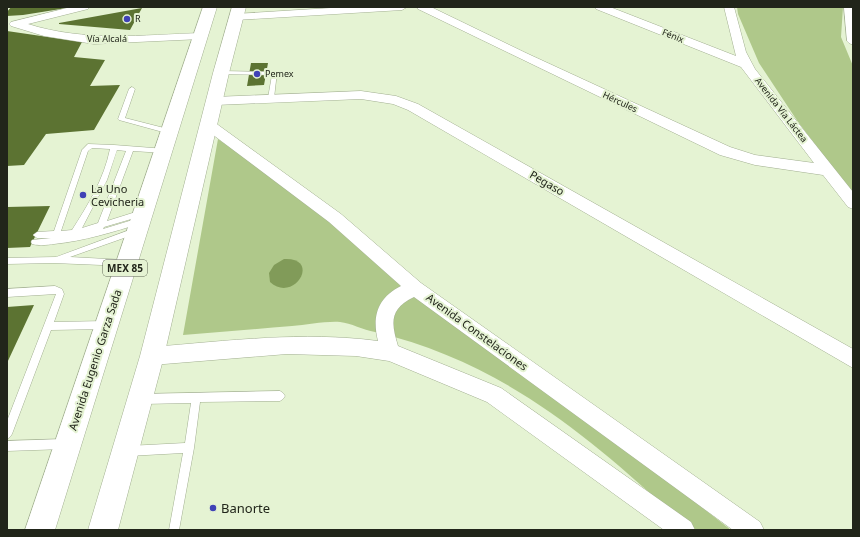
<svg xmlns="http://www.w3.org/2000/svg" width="860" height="537" font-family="'Noto Sans',sans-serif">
<rect width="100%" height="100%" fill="#e5f3d3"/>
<!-- green -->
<path fill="#afc88a" d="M737,7h106l-2,30 12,29v128l-55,-72 -39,-59 -21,-49z
M218,139l113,79 400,312h-41c-94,-88 -186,-168 -315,-198 -12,-2 -24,-9 -35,-10 -14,-1 -34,3 -48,4 -36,3 -72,6 -109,9z"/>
<!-- water -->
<path fill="#819b59" d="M284,259c38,-2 10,45 -14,23l-1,-9 5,-8z"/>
<!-- building -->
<path fill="#5c7332" d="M11,7h56v1l-44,7 -16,1v-4z
M142,8l-12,22 -71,-6v-1z
M7,31l75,11 -8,15 31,3 -15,26 30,-1 -26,45 -48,4 -22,31 -17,1z
M251,63h17l-4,22 -17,1z
M50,206l-20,41 -23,1v-41z
M34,305l-27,58v-56z"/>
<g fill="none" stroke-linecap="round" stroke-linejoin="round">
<!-- service casing -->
<g stroke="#a2af91" stroke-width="1">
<path id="service" d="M221,71l56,1 -3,26 -3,2 -3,-2 4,-23 -53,-1 -1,-1z
M132,87l3,2 -10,29 47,12v4h-2l-51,-14 -1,-1 11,-30z
M88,144l26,1 52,4 1,2 -3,2 -31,-2 -26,70 35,-11 4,3 -1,2 -41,12 -1,2 36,-11 3,1 1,2 -1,2c-29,9 -58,18 -88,21 -7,1 -15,2 -22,0l-1,-2 1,-2 19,-2h-14l-4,-3 4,-3 17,-1 28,-81zM92,148l18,1c-6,30 -22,56 -38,81l-11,1 27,-80zM117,150l9,1 -28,72 -16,5 25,-48z
M135,228l3,1 1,2 -1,2 -68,24 56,3 3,1 1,2 -1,2 -3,1 -73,-3 -46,1v-6l49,-1z
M55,286l7,3 2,5 -10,28 52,-1 3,1 1,3 -1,3 -3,1 -55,1 -39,104 -2,3 -3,2v-18l49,-127 -49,3v-8z
M280,391l3,2 2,3 -2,3 -3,2 -80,1 -6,46 -15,82h-10l14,-77 -55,3 -4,-1 -1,-4 1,-4 4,-1 57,-3 6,-40 -49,1 -3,-2 -2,-3 2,-3 3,-2z
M64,439l4,1 1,4 -1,4 -4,1 -57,2v-10z"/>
</g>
<!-- minor casing -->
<g stroke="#a2af91" stroke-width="1">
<path id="minor" d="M71,7h18l-1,2 -60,15c56,18 115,11 173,9l4,1 2,2 -2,2 -4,1 -107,5 -50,-8 -33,-10 -2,-2 2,-2z
M347,7h60l-5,3 -166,10 -6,-3 6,-3z
M417,7h14l95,46 204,94 25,8 59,8 -73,-96 -145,-58 -1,-2h15l126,49 -12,-49h10l12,45 9,17 98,123v17l-5,-2 -25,-32 -68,-10 -35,-10 -302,-146z
M844,7h9v38l-4,-2 -2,-2z
M361,91l35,5 22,8 435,245v19l-445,-258 -15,-6 -32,-5 -146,6 -5,-1 -2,-3 2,-3 5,-1z
M209,120l5,2 127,92 80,69 339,239 4,8h-31l-319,-233c-25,12 -23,26 -16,49l103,42 190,134 4,8h-31l-177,-128 -98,-41 -33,-5 -69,-2 -135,11 -7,-3 -3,-6 3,-6 7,-3c75,-6 151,-16 226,-6 -6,-24 -1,-43 23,-55l-72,-64 -125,-94 -2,-3 2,-3z"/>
</g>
<!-- trunk casing -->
<g stroke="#a2af91" stroke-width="1">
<path id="trunk" d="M203,7h14l-162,523h-30z
M232,7h14l-17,66 -65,283 -46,174h-30l52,-174 73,-283z"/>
</g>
<!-- service -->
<use href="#service" fill="#fff" fill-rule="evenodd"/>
<!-- minor -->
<use href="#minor" fill="#fff" fill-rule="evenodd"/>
<!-- trunk -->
<use href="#trunk" fill="#fff" fill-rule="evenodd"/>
</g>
<!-- markers -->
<g fill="#4042b6" stroke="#e5f3d3" stroke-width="1.5">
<circle cx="127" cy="19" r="4"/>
<circle cx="257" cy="74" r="4"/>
<circle cx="83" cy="195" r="4"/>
<circle cx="213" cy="508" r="4"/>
</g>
<g text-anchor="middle" stroke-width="4" stroke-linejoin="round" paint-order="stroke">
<!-- far-poi labels -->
<g font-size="9" fill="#21251a" stroke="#e5f3d3" text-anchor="start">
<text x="135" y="22">R</text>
<text x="265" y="77">Pemex</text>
</g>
<!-- far-street labels -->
<g font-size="9" fill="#21251a" stroke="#e5f3d3">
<text transform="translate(673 36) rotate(22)" y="3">Fénix</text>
<text x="107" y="42">Vía Alcalá</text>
<text transform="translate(620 102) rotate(25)" y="3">Hércules</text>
<text transform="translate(781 110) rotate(52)" y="3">Avenida Vía Láctea</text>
</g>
<!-- shield labels -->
<rect fill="#e5f3d3" stroke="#5c6352" stroke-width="1" x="103" y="260" width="44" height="16" rx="3"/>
<g font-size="10" font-weight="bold" fill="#21251a">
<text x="125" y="272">MEX 85</text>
</g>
<!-- street labels -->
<g font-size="11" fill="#21251a" stroke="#e5f3d3">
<text transform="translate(547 183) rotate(30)" y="4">Pegaso</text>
<text transform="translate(477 332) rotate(36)" y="4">Avenida Constelaciones</text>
<text transform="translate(95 360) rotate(-72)" y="4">Avenida Eugenio Garza Sada</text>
</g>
<!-- poi labels -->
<g font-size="11" fill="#21251a" stroke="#e5f3d3" text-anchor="start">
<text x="91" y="193">La Uno<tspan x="91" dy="13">Cevicheria</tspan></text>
</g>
<!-- near-poi labels -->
<g font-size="13" fill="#21251a" stroke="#e5f3d3" text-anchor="start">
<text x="221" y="513">Banorte</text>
</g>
</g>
<!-- border -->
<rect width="860" height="537" fill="none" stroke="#21251a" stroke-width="16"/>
</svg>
